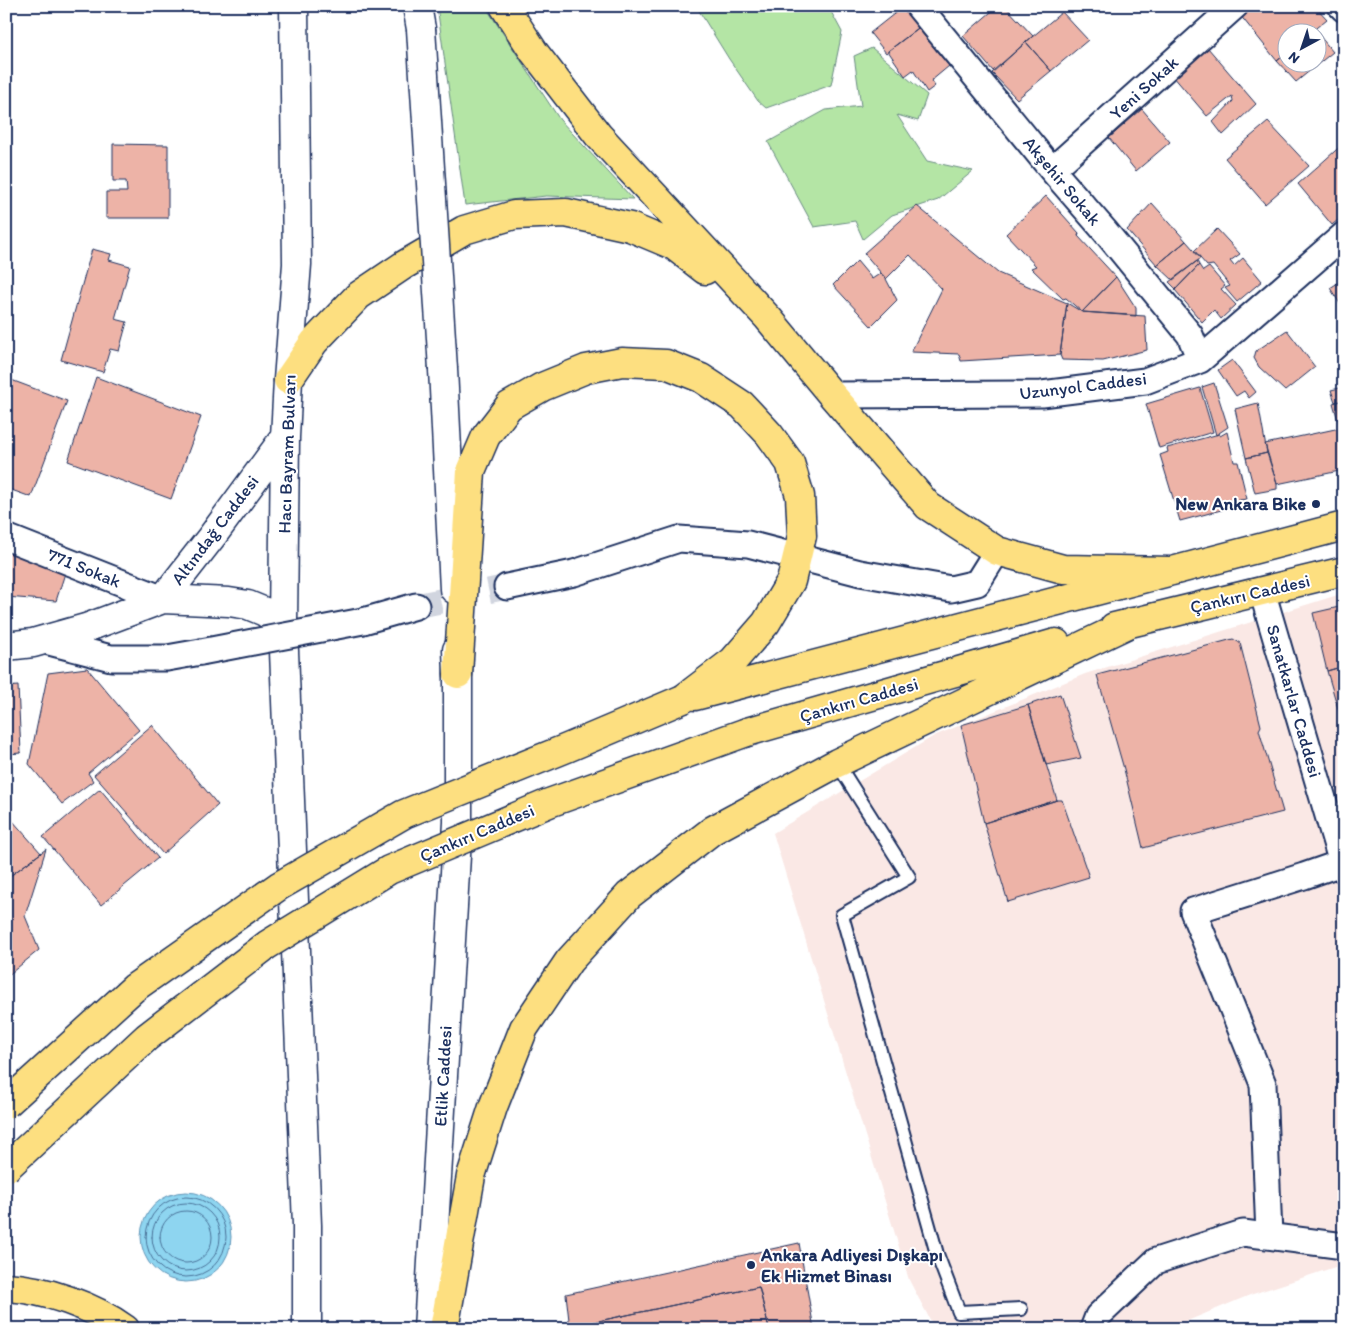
<svg xmlns="http://www.w3.org/2000/svg" width="1350" height="1335" font-family="Itim,sans-serif">
<rect width="100%" height="100%" fill="#fff"/>
<filter id="ink" filterUnits="userSpaceOnUse"><feTurbulence type="fractalNoise" baseFrequency=".02" numOctaves="2"/><feDisplacementMap in="SourceGraphic" scale="10" xChannelSelector="R" yChannelSelector="G"/><feConvolveMatrix kernelMatrix="1 2 1 2 8 2 1 2 1" color-interpolation-filters="sRGB"/></filter>
<g filter="url(#ink)">
<!-- built -->
<path fill="#fae8e5" d="M1344,593v671l-94,31 -82,34h-233l-26,-49 -136,-447 161,-97 151,-62z"/>
<!-- green -->
<path fill="#b4e5a5" stroke="#688a82" d="M437,6h48l75,114 73,79 -87,-3 -81,9z
M696,6h132l14,26 -11,53 -65,23 -8,-7 -29,-42z
M872,48l55,47 -9,26 -21,-6 30,46 46,10 -35,29 -46,15 -29,24 -8,-18 -41,6 -46,-85 58,-32 35,-4 -7,-50z"/>
<!-- water -->
<path fill="#8ed5f0" stroke="#6093b6" d="M141 1237a45 45 0 1 1 90 0a45 45 0 1 1-90 0Z"/>
<g fill="none" stroke-linecap="round" stroke-linejoin="round">
<!-- shore -->
<path stroke="#497198" stroke-width="1" d="M146 1237a40 40 0 1 1 80 0a40 40 0 1 1-80 0Z
M152 1237a34 34 0 1 1 68 0a34 34 0 1 1-68 0Z
M160 1237a26 26 0 1 1 52 0a26 26 0 1 1-52 0Z"/>
</g>
<!-- building -->
<path fill="#edb3a7" stroke="#1b2f5e" d="M904,6l17,20 -35,27 -16,-20z
M998,6h7l28,30 -40,35 -30,-35z
M1250,6h65l12,13 -16,13h-23v20l-11,9 -37,-46z
M1062,12l26,28 -37,31 -25,-29z
M918,28l31,38 -18,15 4,5 -8,6 -14,-22 -8,6 -17,-25z
M1318,34l15,18 -37,30 -19,-21 11,-9v10h30z
M1026,42l25,29 -34,28 -25,-26z
M1208,48l48,56 -33,31 -10,-13 20,-21 -1,-5 -25,20 -34,-40z
M1142,109l28,33 -34,29 -27,-33z
M1268,122l41,44 -44,38 -40,-46z
M1344,143v72l-12,10 -34,-41z
M113,144l55,1v73h-62v-26h21l-1,-11h-13z
M1046,196l33,37 -1,3 38,41 -34,35 -16,-14 -3,1 -32,-31 5,-2 -30,-32z
M1152,203l34,38 -29,24 -30,-35z
M917,206l81,67 69,30 -7,52 -99,6 -2,-7 -48,-2 31,-63 -32,-34 -24,24 -22,-26z
M1217,229l23,25 -10,7 4,5 9,-8 19,23 -25,21 -12,-14 5,-2 -17,-21 -6,1 -13,-15z
M1186,241l15,17 -28,22 -16,-15z
M92,249l19,5 -2,6 21,6 -15,53 12,3 -8,29 -9,-2 -7,23 -42,-12z
M857,261l15,18 9,-6 5,6 11,21 -26,26 -38,-41z
M1197,261l2,4 -23,24 -7,-7z
M1199,265l4,6 6,-4 16,19 -4,3 15,16 -15,14 -7,-9 -12,12 -27,-32z
M1116,277l20,31v8l-54,-4z
M1344,279v31l-14,-22z
M1067,303l15,9 63,4 2,34 -44,11 -41,-1 -2,-5z
M1287,330l28,37 -30,24 -26,-24 -5,-9 2,-7z
M1232,360l24,32 -7,6 -5,-7 -8,5 -18,-26z
M96,377l105,40 -30,82 -103,-38z
M6,378l61,23 -36,96 -25,-9z
M1214,383l14,44 -12,8 -14,-48z
M1344,387v13l-9,2 -4,-12z
M1200,388l13,44 -54,16 -13,-44z
M1344,400v41l-11,-38z
M1258,403l9,50 -21,5 -11,-49z
M1340,428l4,13v29l-67,14 -12,-40z
M1227,432l7,30h4l9,37 -8,1 1,5 -60,16 -20,-66 8,-3 -1,-4 52,-14 1,2z
M1267,453l10,31v5l-22,4 -9,-35z
M6,542l62,22 -12,37 -50,-4z
M1339,607l5,16v43l-17,5 -14,-58z
M1233,639l7,4 21,83 -2,4 24,82 -140,36 -19,-79 -27,-94z
M1344,666v63l-17,-58z
M87,668l52,62 -51,43 5,8 -31,23 -33,-40 19,-91z
M18,686l3,67 -14,1 3,45h-4v-112z
M1060,694l21,64 -35,7 -18,-60z
M1028,705l29,95 -73,23 -23,-98z
M152,725l66,80 -55,49 -69,-79z
M100,789l58,69 -57,47 -58,-68z
M1057,800h5l27,77 -81,25 -24,-79z
M12,820l29,33 -35,26v-54z
M46,849l-21,67 14,34 -33,27v-98z
M799,1243l15,86h-45l-10,-42 -165,35 1,7h-25l-4,-35z
M759,1287l10,42h-174l-1,-7z"/>
<g fill="none" stroke-linecap="round" stroke-linejoin="round">
<!-- street-tunnel -->
<path stroke="#d1d5df" stroke-width="25" stroke-dasharray="25 12" stroke-linecap="butt" d="M416,606l91,-19"/>
<!-- lane casing -->
<g stroke="#1b2f5e" stroke-width="16">
<path id="lane" d="M837,763l72,114 -67,38 95,339 22,58 62,-3"/>
</g>
<!-- street casing -->
<g stroke="#1b2f5e" stroke-width="29">
<path id="street" d="M918,6l134,164 53,61 85,104 10,25
M1341,6l3,3
M1052,170l183,-164
M832,395l210,-1 103,-13 55,-21 144,-125
M6,537l157,62
M507,587l67,-14 105,-34 69,5 112,29 91,16 26,-6 20,-32
M1262,591l82,279
M363,621l53,-15
M41,640l70,18h56l34,-6
M1269,1236l-6,-152 -70,-173 111,-35 40,-14
M1093,1329l5,-13 58,-55 87,-28 101,13"/>
</g>
<!-- secondary casing -->
<g stroke="#1b2f5e" stroke-width="31">
<path id="secondary" d="M294,6l3,258 -9,116 -3,57 -2,189 24,599v104
M417,6l4,23
M443,369l11,220
M163,599l50,-64 72,-98
M6,646l27,-3 53,-15 77,-29 66,3 19,3 17,7 18,14
M428,1329l30,-507v-148l-1,-24"/>
</g>
<!-- primary casing -->
<g stroke="#1b2f5e" stroke-width="31">
<path id="primary" d="M504,6l30,46 64,83 170,183 64,77 96,111 69,45 66,18 109,2
M288,380l26,-38 44,-46 46,-31 60,-35 50,-15 52,-2 64,14 43,18 32,25
M1114,627l230,-56
M458,674l13,-203 15,-35 23,-30 33,-19 44,-18 36,-7 44,2 35,14 41,27 27,29 21,29 10,33 2,40 -11,45 -25,42 -33,38 -50,38
M695,696l649,-170
M747,732l309,-89
M6,1287c39,2 87,19 119,42
M444,1329l27,-153 22,-69 31,-79 45,-67 60,-66 84,-65 124,-67 295,-141"/>
</g>
<!-- lane -->
<use href="#lane" stroke="#fff" stroke-width="12"/>
<!-- street -->
<use href="#street" stroke="#fff" stroke-width="25"/>
<!-- secondary -->
<use href="#secondary" stroke="#fff" stroke-width="28"/>
<!-- primary -->
<use href="#primary" stroke="#fddf80" stroke-width="28"/>
<!-- street-bridge casing -->
<g stroke="#1b2f5e" stroke-width="29" stroke-linecap="butt">
<path id="street-bridge" d="M201,652l162,-31"/>
</g>
<!-- secondary-bridge casing -->
<g stroke="#1b2f5e" stroke-width="31" stroke-linecap="butt">
<path id="secondary-bridge" d="M421,29l22,340"/>
</g>
<!-- primary-bridge casing -->
<g stroke="#1b2f5e" stroke-width="31" stroke-linecap="butt">
<path id="primary-bridge" d="M6,1104l128,-116 145,-102 125,-72 163,-66 116,-49
M6,1168l141,-131 120,-92 122,-75 160,-67 198,-71"/>
</g>
<!-- street-bridge -->
<use href="#street-bridge" stroke="#fff" stroke-width="25"/>
<!-- secondary-bridge -->
<use href="#secondary-bridge" stroke="#fff" stroke-width="28"/>
<!-- primary-bridge -->
<use href="#primary-bridge" stroke="#fddf80" stroke-width="28"/>
</g>
</g>
<!-- markers -->
<g fill="#1b2f5e" stroke="#fff" stroke-width="2">
<circle cx="1316" cy="504" r="5"/>
<circle cx="751" cy="1265" r="5"/>
</g>
<g text-anchor="middle" stroke-width="4" stroke-linejoin="round" paint-order="stroke">
<!-- street labels -->
<g font-size="18" fill="#1b2f5e" stroke="#fff">
<text transform="translate(1144 88) rotate(-42)" y="6">Yeni Sokak</text>
<text transform="translate(1062 181) rotate(50)" y="6">Akşehir Sokak</text>
<text transform="translate(1083 386) rotate(-7)" y="6">Uzunyol Caddesi</text>
<text transform="translate(287 454) rotate(-88)" y="6">Hacı Bayram Bulvarı</text>
<text transform="translate(215 530) rotate(-53)" y="6">Altındağ Caddesi</text>
<text transform="translate(84 568) rotate(22)" y="6">771 Sokak</text>
<text transform="translate(1250 594) rotate(-13)" y="6">Çankırı Caddesi</text>
<text transform="translate(859 700) rotate(-16)" y="6">Çankırı Caddesi</text>
<text transform="translate(1294 701) rotate(74)" y="6">Sanatkarlar Caddesi</text>
<text transform="translate(477 833) rotate(-23)" y="6">Çankırı Caddesi</text>
<text transform="translate(443 1076) rotate(-87)" y="6">Etlik Caddesi</text>
</g>
<!-- poi labels -->
<g font-size="18" font-weight="bold" fill="#1b2f5e" stroke="#fff" text-anchor="end">
<text x="1306" y="510">New Ankara Bike</text>
<text x="761" y="1261" text-anchor="start">Ankara Adliyesi Dışkapı<tspan x="761" dy="21">Ek Hizmet Binası</tspan></text>
</g>
</g>
<!-- margin -->
<rect width="1350" height="1335" fill="none" stroke="#fff" stroke-width="25"/>
<rect x="12" y="12" width="1325" height="1310" fill="none" stroke="#1b2f5e" stroke-width="2" filter="url(#ink)"/>
<!-- north arrow -->
<g transform="translate(1302 48) rotate(220)"><circle r="24" fill="#ffffff" stroke="#a4acbf"/>
<path d="M0-4L9 19L0 12L-9 19Z" fill="#1b2f5e"/>
<text y="-8" font-size="14" font-weight="bold" text-anchor="middle" fill="#1b2f5e">N</text>
</g>
</svg>
